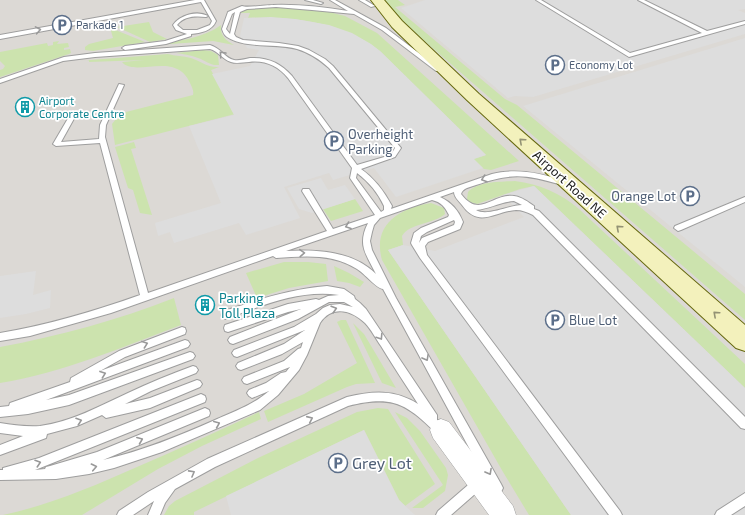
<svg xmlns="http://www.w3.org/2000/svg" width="745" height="515" font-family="'Exo 2',sans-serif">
<rect width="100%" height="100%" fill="#ede9e3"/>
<!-- airport -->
<path fill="#dcd9d5" d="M0,0h745v515h-745z"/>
<!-- grass -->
<path fill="#cce3ae" d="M384,0h14l7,5 -10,2 110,92 12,6 228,189v26l-317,-276 -26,-24z
M258,6l53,3 18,3 16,4 32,17 142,128 -28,9 -7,-1 -11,-10 13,-4 -106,-104c-38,-29 -85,-35 -132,-33l2,-5h-10l7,-5z
M149,22l4,10 14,7 -17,3 -33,-15z
M221,25c-1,10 4,15 13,20l-21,-4 -57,4c21,-4 48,-7 65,-20z
M113,29l32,13 -52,9 -8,-1v-3l4,-3 24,-6 -2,-7z
M59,41l-2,3 11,-1 1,4 -5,1v2l6,-1 1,4 -2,1 -69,23v-7l3,-1 2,-3 -5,-5v-9l47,-9 1,3 5,-1v-3z
M203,50l8,1 7,4 1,10c-9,1 -14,-5 -21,-7 -8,-3 -15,-4 -22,-5z
M168,54c7,2 15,2 23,4 9,3 17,10 28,9l-8,3 24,44 -120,31 -3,-21 8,-10 6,-2 67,-17c1,-4 -1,-8 -3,-12 -14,-33 -55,-5 -68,-21l23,-2 -56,2v-2l-12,1z
M134,142l2,6 -5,1 21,66 -12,-2 -7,-23 -5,-2 -13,-41z
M515,181c25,3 45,12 64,28l166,155v24l-211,-202 -14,3 -43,15 -7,-2 -3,-3 1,-7c10,-11 33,-10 47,-11z
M355,199l8,12 -32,10 -8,-12z
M431,203l13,5 1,6c-11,10 -36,9 -43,22l1,9 -15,5 183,265h-42l-26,-43 -121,-212c-10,-35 17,-52 49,-57z
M284,262h24l18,2 2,17 -39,7 -32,10 -11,-25z
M334,266l15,7 15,9 -4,5 -11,-4 -12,-2z
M174,298l7,27c-59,22 -118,48 -181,58v-36c59,-11 118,-27 174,-49z
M341,320h5l29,63 -19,1 -9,3 -79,35 -4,-11 40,-17 53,-31 -20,-41z
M353,323l11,11 32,54 -14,-5z
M378,408l10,1 47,75 -30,22 -6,-6 -35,-70 -170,82v3h-30l5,-9 6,-5 83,-43 99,-46z
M259,412l2,7 -59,27 -44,23 -76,46h-79c47,-10 91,-29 134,-48 41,-18 81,-36 122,-55z
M395,412l12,6 13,13 26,37 2,7 -3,16 -22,17h-11l31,-23z"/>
<!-- parking -->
<path fill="#ddd" d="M425,0h320v9l-7,1 7,3v21l-212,63 -18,-1 -7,2 -107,-90z
M271,17l24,2 34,6 23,8 19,11 9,7 106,104 -12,4 9,9 -87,29 -22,-29 -41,12 -4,-7 -45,14 16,31 -54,17 -7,-12 -65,20 -4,-11 -12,4 -3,-13 66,-20 -32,-77 45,-11 -22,-41 38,-8 9,-16 -12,-2 -7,-12 4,-18z
M745,38v249l-222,-181z
M321,178l7,12 17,-5 10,14 -43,14 -13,-4 -12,-21z
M534,186l211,202v127h-174l-183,-265 15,-5 32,6 89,-34 -21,-22z
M36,271l-3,24 18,-5 -1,18 -24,6 -26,4v-42z
M364,430l35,70 16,15h-184l-5,-19z"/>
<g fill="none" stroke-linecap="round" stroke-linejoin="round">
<!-- service casing -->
<g stroke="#9e9e9e" stroke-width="2">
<path id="service" d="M195,0h9l12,21c-4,10 -15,12 -25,13v2l-25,8 -41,6 -3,-2 3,-2 40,-5 22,-7 -11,-4 -3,-5c7,-10 24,-15 35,-9l-2,1c-11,-1 -22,-1 -29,8l6,5h14l13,-5 2,-4 -11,-19 -201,37v-4z
M305,0h8l10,3 -2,1z
M330,0h5l51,28 55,42 -5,1 -54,-41 -28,-16 -42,-4 -36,-3 -29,2 -7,3 -6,22 2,3 7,3 36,3 19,3 11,4 16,9 8,7 68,82 -6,9 -34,12c13,9 23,22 31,37l-1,3 101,-35c24,-6 49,-1 72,7l1,2 -1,2h-2c-36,-10 -49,-13 -86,0 -6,2 -13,3 -15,9 19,25 31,-1 53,2 8,1 14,6 20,10v3l5,2 206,206v12l-4,-1 -208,-213c-6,-3 -11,-5 -17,-5 -21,1 -37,19 -54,-5 -3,-4 -8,-8 -8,-13l-14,5c11,5 19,14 23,25l-3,7 -32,13 -3,4 2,9 193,256 2,4h-13l-189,-257 -8,-13 -1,-2 3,-10 7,-5 27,-11 1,-2c-4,-8 -8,-13 -17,-15l-52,18 -6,7 -2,7 -2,9 2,9 24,48 105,186 2,4 -2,4 -4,2 -4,-2 -110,-203c-6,0 -19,-16 -26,-20 -24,-16 -54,-13 -81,-11l-3,-2 -162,57 -81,23 -30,5v-8c48,-8 95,-22 140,-38l-40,-152 -44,3 -3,-2 17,-29 3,-2 3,2 -15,27 38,-3 1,-14 19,-41 5,1 -18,40 -1,12 43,156 179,-62 -25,-40 1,-2h6l24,40 42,-14 -25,-37 2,-10 -64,-90c-10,-12 -23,-18 -39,-16 -6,0 -12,2 -18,0 -9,-3 -13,-11 -21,-13l-115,8 -32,4 -63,22v-4l64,-22 31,-4 115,-8c12,4 15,13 24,15 5,1 11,-1 16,-2 17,-1 31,5 42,18l65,89 34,-10 4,-7 -66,-80c-10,-9 -19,-15 -32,-19 -21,-6 -52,0 -70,-12 -3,-2 -4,-5 -5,-8l6,-17 14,-6c4,2 24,-1 31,-1 25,-1 50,2 75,6zM235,12l-5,22 -4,-5 6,-15zM357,173c12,9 21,20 27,33v4l-3,2 -25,-34zM514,201l8,4c-13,0 -35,12 -46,5 13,-1 24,-8 38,-9zM454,220l1,2 -1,3 -32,13 -3,5 2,-7 6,-4zM368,223c-11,22 -2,31 8,51 -23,-23 -59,-25 -90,-23z
M359,0h6l10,6 -4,1z
M536,0h5l89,53 72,-20 -64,-33h6l63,31 38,-10v3l-116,33z
M745,197v5l-64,28 -3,1 -4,-3 1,-2z
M327,286l17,3 10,7 1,3 5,4 6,6 71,106v5l8,6 1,4 -1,4 -4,1 -4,-1c-31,-31 -45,-39 -89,-28l-133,61 -40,22 -10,14 -5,12h-12l6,-14 -21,14h-16l2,-4 29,-19 59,-33 140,-62c25,-6 48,-8 71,7 -12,-19 -25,-38 -37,-58 -5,-7 -10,-17 -16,-23 -14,-13 -33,-18 -45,0l-13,32 -8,15 -21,25 -18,15 -98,42 -48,16 -25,6 -33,5 -56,1v-10h3v-2l36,-10 162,-64 4,2 1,3 -1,3 -170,68 10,-1 1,-2 4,-1 47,-14 108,-44 4,2 1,3 -1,3 -106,44c39,-9 76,-24 112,-40 20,-9 38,-15 54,-29l-17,7 -3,-2 -2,-3 2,-3 17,-7 15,-10 5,-1 4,-5 -43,17 -3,-1 -2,-3 2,-3 40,-16 14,-12 3,-1 2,-6 -21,12 -41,16 -3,-1 -2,-3 2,-3 46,-19 21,-14 -68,27 -3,-1 -2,-3 2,-3 60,-23 22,-13 7,-6 7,-3 10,-1 13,3 -9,-5h-15l-31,17 -65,25 -3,-1 -2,-3 2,-3 71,-28 -13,3 -60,20 -3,-1 -1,-3 1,-3 63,-21 28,-5 3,1 9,-4 11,-1c-39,-6 -78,11 -114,24l-3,-1 -1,-3 1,-3c34,-12 68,-23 105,-26z
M182,327l3,1 1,3 -1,3 -60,23 -25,14 85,-31 3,1 2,3 -2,3 -142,53 23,-5 121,-43 3,1 2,3 -2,3 -124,46 -41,9 -28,3v-10l9,-1 1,-3 60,-21 1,-4 48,-27z
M193,366l3,1 2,3 -2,3 -45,18 -26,13 25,-6 47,-18 3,1 2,3 -2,3 -50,21 -44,10 -4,-3 -25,11 -30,8 -1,4 -46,17v-10l23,-9 -23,-3v-10c13,2 26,4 40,3 31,-4 60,-20 88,-33 21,-10 43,-19 65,-27z
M479,477l4,2 2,4 -2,4 -32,28h-15l2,-4 37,-32z
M745,493v13l-14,9h-16l2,-4z"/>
</g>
<!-- minor casing -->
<g stroke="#9e9e9e" stroke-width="1">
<path id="minor" d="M441,419l8,3 64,84 3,9h-27l-56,-77 -3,-8 3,-8z"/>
</g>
<!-- secondary casing -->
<g stroke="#66690f" stroke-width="2">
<path id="secondary" d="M371,0h13l18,21 77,73 266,231v26l-9,-3 -269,-248 -75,-73z"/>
</g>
<!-- service -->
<use href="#service" fill="#fff" fill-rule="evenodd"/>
<!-- minor -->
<use href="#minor" fill="#fff" fill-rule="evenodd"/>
<!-- secondary -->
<use href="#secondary" fill="#f3f1bc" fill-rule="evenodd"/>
</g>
<!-- one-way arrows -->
<defs><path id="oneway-chevron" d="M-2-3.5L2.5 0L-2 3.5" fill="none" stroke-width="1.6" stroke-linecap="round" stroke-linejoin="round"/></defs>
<g stroke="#999">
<use href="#oneway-chevron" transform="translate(38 30) rotate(-10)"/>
<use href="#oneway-chevron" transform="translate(222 54) rotate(-133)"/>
<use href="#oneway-chevron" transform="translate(484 179) rotate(161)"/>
<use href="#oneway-chevron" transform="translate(348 226) rotate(160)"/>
<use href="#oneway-chevron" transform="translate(302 253) rotate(-3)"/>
<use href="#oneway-chevron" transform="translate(334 309) rotate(-16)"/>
<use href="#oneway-chevron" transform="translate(380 337) rotate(57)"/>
<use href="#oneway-chevron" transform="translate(145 344) rotate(-20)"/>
<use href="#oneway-chevron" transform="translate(426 358) rotate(61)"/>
<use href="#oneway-chevron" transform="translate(103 374) rotate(-20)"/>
<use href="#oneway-chevron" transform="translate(310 419) rotate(-24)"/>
<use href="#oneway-chevron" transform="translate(79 421) rotate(-19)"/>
<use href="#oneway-chevron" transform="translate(217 424) rotate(-23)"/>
<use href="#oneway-chevron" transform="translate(140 440) rotate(-22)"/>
<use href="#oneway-chevron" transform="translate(38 463) rotate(-18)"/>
<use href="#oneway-chevron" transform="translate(94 467) rotate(-12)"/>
<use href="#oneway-chevron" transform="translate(489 472) rotate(61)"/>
<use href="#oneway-chevron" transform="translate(192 473) rotate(-29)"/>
</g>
<g stroke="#939274">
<use href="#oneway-chevron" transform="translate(522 141) rotate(-138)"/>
<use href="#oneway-chevron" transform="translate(619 228) rotate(-138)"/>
<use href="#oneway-chevron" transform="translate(716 314) rotate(-138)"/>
</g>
<!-- icons -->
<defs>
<g id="parking-ring" transform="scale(1)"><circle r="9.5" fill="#fff" stroke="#5c6f8a" stroke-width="1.5"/><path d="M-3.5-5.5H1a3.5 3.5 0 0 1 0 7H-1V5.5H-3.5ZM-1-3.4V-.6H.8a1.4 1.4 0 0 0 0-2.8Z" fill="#5c6f8a"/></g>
<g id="building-ring" transform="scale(1)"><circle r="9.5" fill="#fff" stroke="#0f9aa8" stroke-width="1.5"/><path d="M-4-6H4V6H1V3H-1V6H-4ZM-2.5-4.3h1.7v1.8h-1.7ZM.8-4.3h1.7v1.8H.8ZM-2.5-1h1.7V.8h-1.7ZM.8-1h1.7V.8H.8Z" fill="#0f9aa8"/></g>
</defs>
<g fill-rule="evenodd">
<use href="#parking-ring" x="62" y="25"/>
<use href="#parking-ring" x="555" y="65"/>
<use href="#building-ring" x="25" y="107"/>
<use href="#parking-ring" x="334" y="141"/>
<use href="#parking-ring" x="690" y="196"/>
<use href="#building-ring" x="205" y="305"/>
<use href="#parking-ring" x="555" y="320"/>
<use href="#parking-ring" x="338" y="463"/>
</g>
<g text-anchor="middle" stroke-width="3.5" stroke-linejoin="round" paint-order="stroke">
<!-- far-service labels -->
<g font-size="11" fill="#4e5e75" stroke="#fff" text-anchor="start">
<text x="76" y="29">Parkade 1</text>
<text x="569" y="69">Economy Lot</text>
</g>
<!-- far-culture labels -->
<g font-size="11" fill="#0d838f" stroke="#fff" text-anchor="start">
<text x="39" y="105">Airport<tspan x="39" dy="13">Corporate Centre</tspan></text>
</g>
<!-- service labels -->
<g font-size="13" fill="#4e5e75" stroke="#fff" text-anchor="start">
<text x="348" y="139">Overheight<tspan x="348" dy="15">Parking</tspan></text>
<text x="676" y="201" text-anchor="end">Orange Lot</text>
<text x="569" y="325">Blue Lot</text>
</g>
<!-- street labels -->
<g font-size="13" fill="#1d1d1d" stroke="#fff">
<text transform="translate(570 184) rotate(42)" y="5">Airport Road NE</text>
</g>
<!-- culture labels -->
<g font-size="13" fill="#0d838f" stroke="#fff" text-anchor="start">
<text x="219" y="303">Parking<tspan x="219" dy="15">Toll Plaza</tspan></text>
</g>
<!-- near-service labels -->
<g font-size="16" fill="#4e5e75" stroke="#fff" text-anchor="start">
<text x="352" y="469">Grey Lot</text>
</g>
</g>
</svg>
